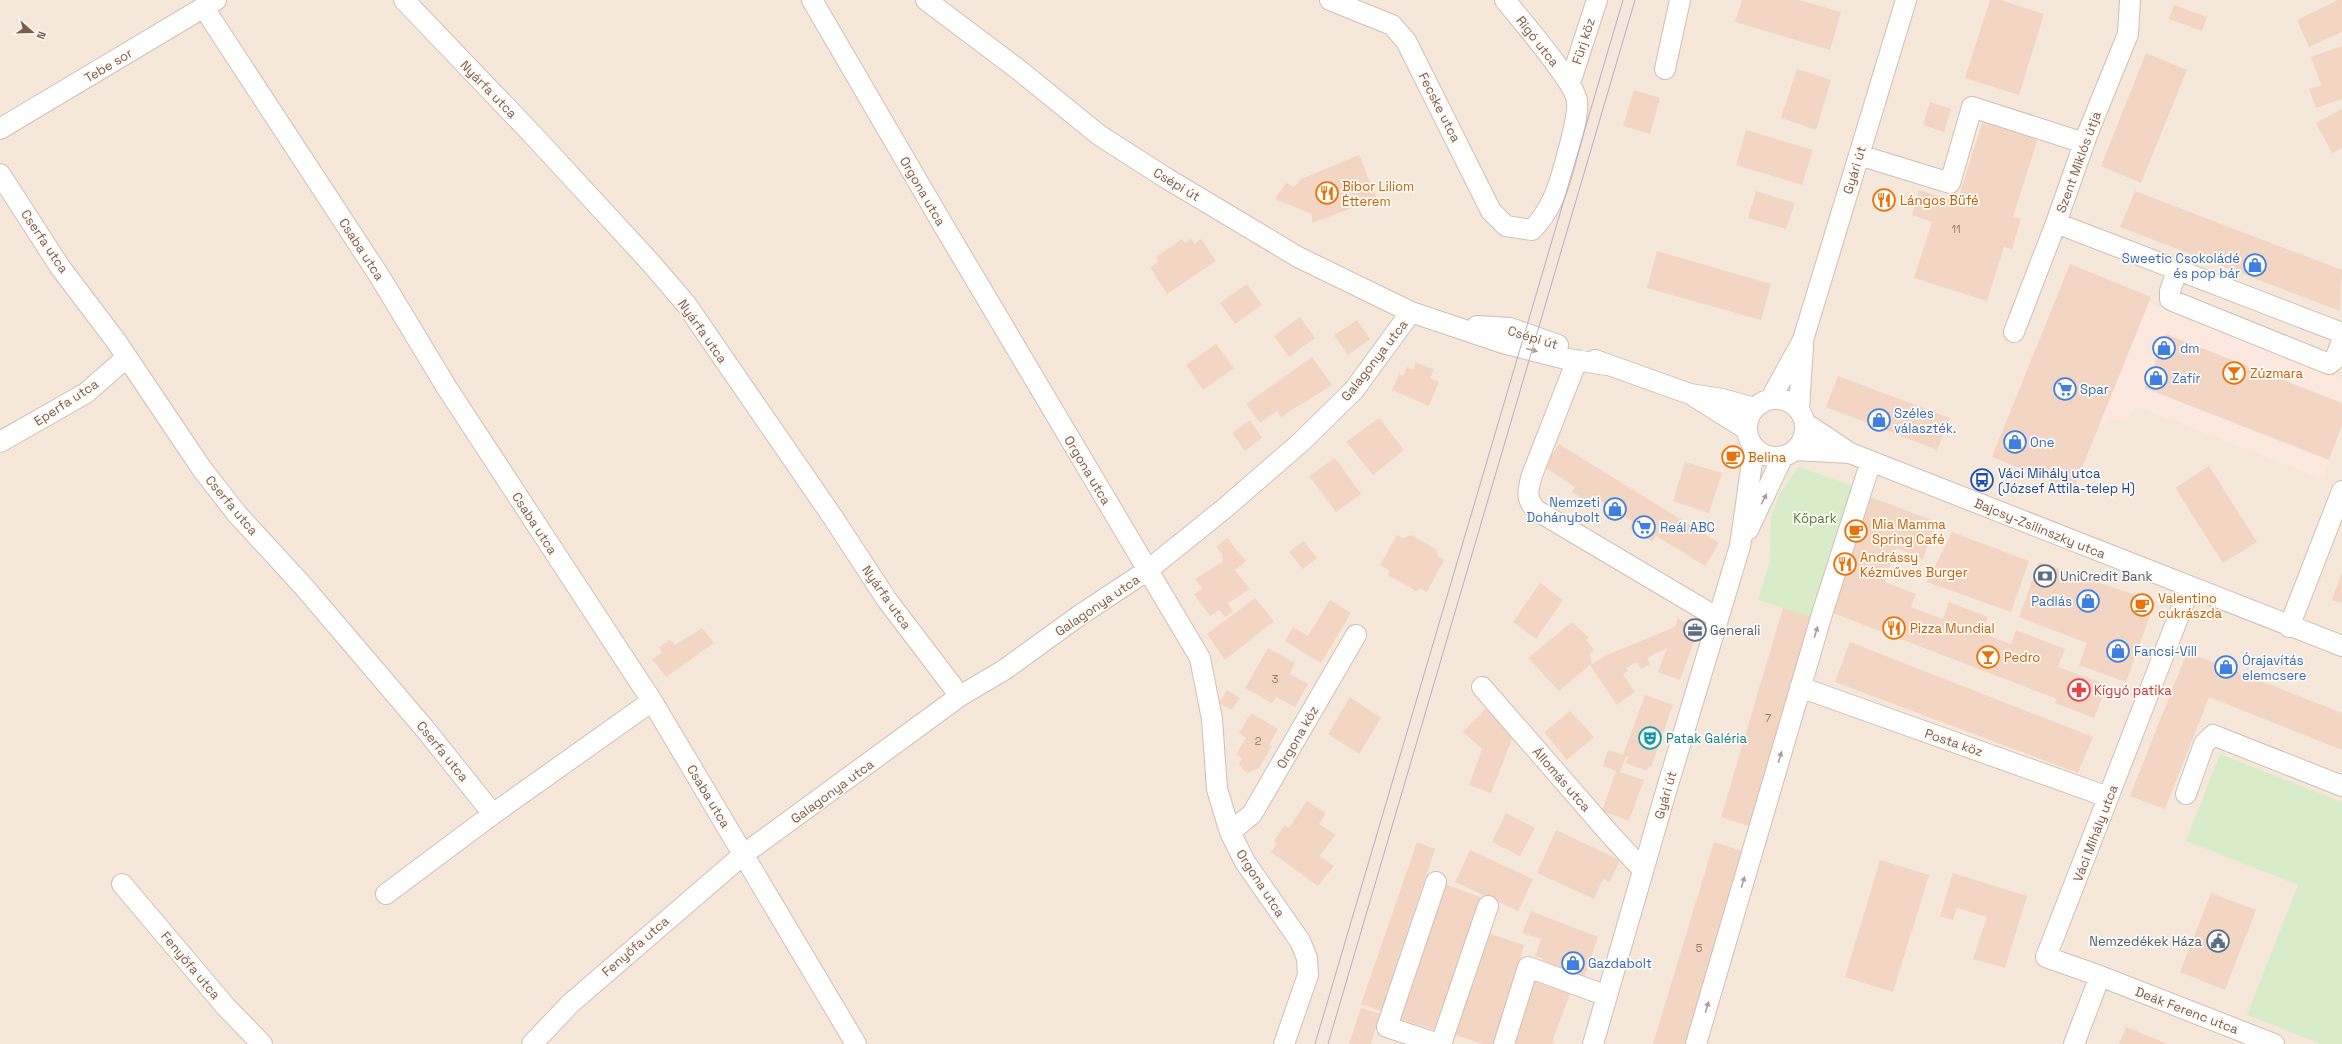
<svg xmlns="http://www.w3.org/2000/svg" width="2342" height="1044" font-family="'Space Grotesk',sans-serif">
<rect width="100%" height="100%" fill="#fdf6ec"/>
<!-- residential -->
<path fill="#f5e8da" d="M0,0h2342v1044h-2342z"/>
<!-- commercial -->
<path fill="#fde8e0" d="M2149,302l193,78v51l-19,48 -187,-73 -10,16 -8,-3 -19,6z"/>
<!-- green -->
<path fill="#d8ecc9" d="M1798,467l71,24 -44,131 -67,-22 12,-39 1,-44 9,-24z
M2220,754l122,48v242h-21l-74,-29 51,-130 -112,-44z"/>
<!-- building -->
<path fill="#f3d5c3" d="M1742,0h57l42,12 -11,38 -95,-28z
M1990,0h11l43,14 -25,81 -54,-17z
M2338,0h4v32l-33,15 -12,-27z
M2174,5l33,12 -5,14 -33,-12z
M2342,46v53l-26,9 -7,-19 12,-4 -10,-28z
M2146,53l41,17 -46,113 -40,-17z
M1797,69l34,11 -15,50 -35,-12z
M1634,90l26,8 -10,36 -27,-8z
M1930,102l21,7 -7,23 -21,-7z
M2342,109v39l-10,5 -16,-30z
M1983,121l55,17 -25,79 8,2 -9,30 -8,-2 -17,54 -73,-23 18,-56 -20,-7 7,-25 38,12z
M1746,130l67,20 -11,35 -66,-20z
M1359,155l18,44 -65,24v-9l-37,-15 11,-16 8,4 7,-8z
M1756,191l39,12 -9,26 -38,-11z
M2135,191l207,79 -2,41 -220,-84z
M1182,239l3,4 6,-4 4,5 6,-5 15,22 -49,33 -17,-27 9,-6 -3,-4z
M1657,251l114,33 -10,36 -114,-32z
M2070,264l81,33 -78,193 -81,-33z
M1247,284l15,21 -27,19 -15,-21z
M1300,317l15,21 -26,19 -15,-21z
M1357,320l13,19 -22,16 -14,-20z
M2166,334l176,69v23l-13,34 -184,-72z
M1216,344l18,24 -31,22 -17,-25z
M1312,357l20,28 -51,32 -4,-6 -17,12 -14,-19z
M1416,362l18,8 -4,8 9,4 -10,24 -37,-16 7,-16 4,2 4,-9 6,3z
M1838,376l112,42 -13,32 -111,-43z
M1379,418l25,32 -31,25 -27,-33z
M1250,420l12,18 -17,13 -13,-18z
M1559,444l160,99 -14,23 -49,-30 -4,6 -22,-14 3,-6 -32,-21 -5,6 -24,-15 3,-5 -31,-20z
M1335,458l26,36 -25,18 -27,-36z
M1685,462l37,11 -13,40 -36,-12z
M2209,466l48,76 -34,21 -48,-75z
M1871,497l65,25 -13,37 -27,-11 -11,34 31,12 -5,13 32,12 6,-17 39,15 -6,16 29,11 5,-14 49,19 -7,18 49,18 -13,33 -39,-15 2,-4 -224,-86z
M1952,532l77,29 -18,51 -84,-30z
M1397,535l6,3 9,-3 25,15 1,6 6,4 -17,32 -6,-3 -5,2 -28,-16 1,-4 -9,-6z
M1227,538l19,23 -11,9 15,19 -22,14 5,8 -8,6 -6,-7 -9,6 -16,-22 9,-5 -8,-10 27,-17 1,-7 -7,-8z
M1303,541l14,17 -14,11 -14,-17z
M2039,562l116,40 -29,80 -47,-17 8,-22 -68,-26z
M2342,572v31l-10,-3z
M1540,583l23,17 -27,39 -23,-17z
M1255,598l19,23 -49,39 -18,-26z
M1330,600l21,13 -30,50 -36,-22 8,-14 15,9z
M1783,608l32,10 -61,210 -33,-11z
M1678,619l21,8 -19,53 -22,-8 9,-24 -20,10 3,6 -9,5 -4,-7 -11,6 2,3 -5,3 12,18 -18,13 -27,-40 -31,26 -31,-33 44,-36 17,16 -3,2 8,10 -4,4 2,10 17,-10 66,-27z
M702,628l12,15 -48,34 -14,-18 10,-6 -3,-6 11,-7 5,5z
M1850,642l243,95 -15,36 -243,-91z
M1268,648l27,15 -5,11 18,10 -13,23 -19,-10 -4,6 -27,-15z
M2187,652l155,61v37l-133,-53 -44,112 -35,-13z
M1227,690l13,8 -8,12 -13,-7z
M1645,695l28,10 -22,62 -2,-1 -2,5 -21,-8 2,-6 -2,-1 -6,16 24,8 -15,41 -27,-10 14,-40 -13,-5 5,-16 15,5z
M1350,697l31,21 -22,36 -31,-20z
M1489,705l25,29 -23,59 -22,-8 13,-36 -19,-17z
M1570,711l24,26 -27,23 -23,-28z
M1251,713l27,16 -9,16 3,1 -13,22 -12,5 -5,-4 -3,-6 3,-5 -6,-4 10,-16 -7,-5z
M1307,801l19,12 -7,11 17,11 -17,21 15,10 -16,20 -47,-34 6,-9 -3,-2 11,-16 4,3z
M1506,813l29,15 -15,28 -28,-14z
M1556,830l64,30 -10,22 -7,-3 -9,20 -57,-26z
M1417,842l18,7 -54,162 -20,-7z
M1714,842l31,10 -58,192h-34z
M1470,850l63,29 -15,32 -63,-29z
M1880,860l49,15 -36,117 -48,-15z
M1953,873l74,23 -22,72 -32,-9 14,-42 -30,-9 -4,12 -13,-4z
M1445,884l35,13 -44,133 -37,-11z
M2211,893l45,17 -31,80 -45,-18z
M1531,911l67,26 -14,40 -41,-13v-5l-8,-3 6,-17 -19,-6z
M1488,933l36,12 -30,99h-11l-30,-10z
M1534,981l36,13 -18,48 3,2h-42z
M1361,1008l19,6 -9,30h-22z
M2126,1027l42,17h-49z"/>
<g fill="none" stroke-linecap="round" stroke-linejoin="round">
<!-- minor casing -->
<g stroke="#d1beb0" stroke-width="22">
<path id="minor" d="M404,0l129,135 117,127 36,42 146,212 55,84 73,96
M812,0l130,223 258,435 12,61 5,70 13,43 15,30 55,79 7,17 1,17 -24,69
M926,0l93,70 80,65 67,43 132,79 113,55 92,31 59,15 45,7
M1330,0l62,25 14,16 85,170 15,15 26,4c19,-20 26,-41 33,-67 4,-16 14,-47 12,-62 -2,-19 -57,-82 -72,-101
M2130,0l-2,34 -41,101 -31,88 286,110
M204,8l176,269 67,111 205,313 204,343
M1665,69l15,-69
M1570,83l27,-83
M0,129l216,-129
M1859,155l91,28 22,-76 112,36
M0,174l60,93 56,74 86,128 35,45 67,73 121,142 68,85
M2178,268l-8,23v8l3,2 156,63 6,-5 7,-18
M1477,326l33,2 48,17
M2014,332l42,-109
M1577,360l-45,115c-4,15 -7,23 4,35l182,108
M1595,360l95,34 32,5 32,9
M1695,397l51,32
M1771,398l32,-58 103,-340
M1747 428a29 29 0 1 1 58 0a29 29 0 1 1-58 0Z
M1799,409l4,-63
M1805,423l45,30 492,193
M0,442l86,-49 41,-36
M1795,450l55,3
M1748,530l35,-74
M2190,587l-144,370 54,19 174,68
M2289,627l53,-136
M1482,687l126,145 35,38
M1800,687l308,110
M2186,794l18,-50 9,-9 129,51
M1230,832l22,-18 104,-179
M1436,882l-49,145 52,17
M122,884l104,123 36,37
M386,894l107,-80 159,-113
M532,1044l39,-41 173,-149 216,-158 44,-26 76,-55 68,-45 77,-62 75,-65 54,-53 57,-78
M1441,1044l47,-138
M1504,1044l24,-77 79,29
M1593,1044l74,-256 73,-242 14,-98
M1696,1044l126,-430 49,-153
M2074,1044l26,-68"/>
</g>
<!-- minor -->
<use href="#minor" stroke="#fff" stroke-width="20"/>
<!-- tram -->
<path stroke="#b9a8c9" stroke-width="1" d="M1315,1044l308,-1044
M1328,1044l307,-1044"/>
</g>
<!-- one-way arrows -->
<defs><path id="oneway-solid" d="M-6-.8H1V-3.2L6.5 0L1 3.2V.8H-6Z"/></defs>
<g fill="#af9d94">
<use href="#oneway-solid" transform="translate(1532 350) rotate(15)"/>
<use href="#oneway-solid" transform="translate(1764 499) rotate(-63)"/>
<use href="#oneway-solid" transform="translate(1816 632) rotate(-73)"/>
<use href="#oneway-solid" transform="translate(1780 757) rotate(-74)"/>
<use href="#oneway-solid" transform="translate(1743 882) rotate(-74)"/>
<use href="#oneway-solid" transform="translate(1707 1007) rotate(-74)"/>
</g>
<!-- icons -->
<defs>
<g id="restaurant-ring" transform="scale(1.15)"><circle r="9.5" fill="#fffaf3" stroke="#e8710a" stroke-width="1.5"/><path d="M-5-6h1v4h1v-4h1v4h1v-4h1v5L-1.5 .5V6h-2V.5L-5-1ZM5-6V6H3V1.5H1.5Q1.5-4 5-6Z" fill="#e8710a"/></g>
<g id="shop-ring" transform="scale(1.15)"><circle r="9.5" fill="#fffaf3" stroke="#3f7fe0" stroke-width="1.5"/><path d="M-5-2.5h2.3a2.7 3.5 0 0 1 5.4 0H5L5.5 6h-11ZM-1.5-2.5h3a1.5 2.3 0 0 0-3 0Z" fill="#3f7fe0"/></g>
<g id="bar-ring" transform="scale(1.15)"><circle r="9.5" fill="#fffaf3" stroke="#e8710a" stroke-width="1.5"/><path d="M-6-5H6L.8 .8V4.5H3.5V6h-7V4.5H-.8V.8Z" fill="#e8710a"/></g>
<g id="supermarket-ring" transform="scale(1.15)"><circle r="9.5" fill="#fffaf3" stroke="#3f7fe0" stroke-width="1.5"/><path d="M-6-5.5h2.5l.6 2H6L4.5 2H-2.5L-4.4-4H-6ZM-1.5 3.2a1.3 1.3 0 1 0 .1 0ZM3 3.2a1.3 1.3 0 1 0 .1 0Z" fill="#3f7fe0"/></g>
<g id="cafe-ring" transform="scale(1.15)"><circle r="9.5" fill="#fffaf3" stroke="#e8710a" stroke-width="1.5"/><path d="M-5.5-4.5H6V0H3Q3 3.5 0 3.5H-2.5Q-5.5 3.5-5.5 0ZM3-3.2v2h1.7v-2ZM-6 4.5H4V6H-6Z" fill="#e8710a"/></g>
<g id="bus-ring" transform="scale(1.15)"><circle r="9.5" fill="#fffaf3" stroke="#1a4fb4" stroke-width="1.5"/><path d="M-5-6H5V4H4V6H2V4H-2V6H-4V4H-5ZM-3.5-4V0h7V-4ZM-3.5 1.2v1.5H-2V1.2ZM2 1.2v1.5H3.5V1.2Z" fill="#1a4fb4"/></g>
<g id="bank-ring" transform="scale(1.15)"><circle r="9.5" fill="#fffaf3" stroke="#5c6f8a" stroke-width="1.5"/><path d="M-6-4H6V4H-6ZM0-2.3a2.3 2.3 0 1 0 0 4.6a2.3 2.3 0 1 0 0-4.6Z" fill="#5c6f8a"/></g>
<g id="office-ring" transform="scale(1.15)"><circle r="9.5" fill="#fffaf3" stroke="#5c6f8a" stroke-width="1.5"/><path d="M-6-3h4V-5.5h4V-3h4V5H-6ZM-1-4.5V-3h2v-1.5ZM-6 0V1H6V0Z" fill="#5c6f8a"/></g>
<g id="pharmacy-ring" transform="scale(1.15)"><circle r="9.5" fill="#fffaf3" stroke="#e0444e" stroke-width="1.5"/><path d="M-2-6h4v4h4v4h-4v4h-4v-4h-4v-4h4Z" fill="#e0444e"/></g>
<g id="theatre-ring" transform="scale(1.15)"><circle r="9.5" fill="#fffaf3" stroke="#0f9aa8" stroke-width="1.5"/><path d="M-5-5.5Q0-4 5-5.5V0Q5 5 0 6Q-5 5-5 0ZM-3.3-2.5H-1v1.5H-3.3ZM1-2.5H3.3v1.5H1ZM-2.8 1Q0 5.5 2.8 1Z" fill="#0f9aa8"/></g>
<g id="civic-ring" transform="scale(1.15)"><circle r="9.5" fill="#fffaf3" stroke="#5c6f8a" stroke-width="1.5"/><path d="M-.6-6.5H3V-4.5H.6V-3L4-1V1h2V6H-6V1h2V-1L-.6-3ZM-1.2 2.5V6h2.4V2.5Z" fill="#5c6f8a"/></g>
</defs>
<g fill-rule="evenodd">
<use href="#restaurant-ring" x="1327" y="193"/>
<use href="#restaurant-ring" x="1884" y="200"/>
<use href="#shop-ring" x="2255" y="265"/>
<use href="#shop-ring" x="2164" y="348"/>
<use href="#bar-ring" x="2234" y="373"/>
<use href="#shop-ring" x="2156" y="378"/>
<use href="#supermarket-ring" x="2065" y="389"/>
<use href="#shop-ring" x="1879" y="420"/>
<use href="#shop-ring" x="2015" y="442"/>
<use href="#cafe-ring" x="1733" y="457"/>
<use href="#bus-ring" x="1982" y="480"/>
<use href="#shop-ring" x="1615" y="509"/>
<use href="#supermarket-ring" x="1644" y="527"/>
<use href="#cafe-ring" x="1856" y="531"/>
<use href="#restaurant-ring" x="1845" y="564"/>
<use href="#bank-ring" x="2045" y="576"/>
<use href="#shop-ring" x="2088" y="601"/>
<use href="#cafe-ring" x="2142" y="605"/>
<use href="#restaurant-ring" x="1894" y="628"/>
<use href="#office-ring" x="1695" y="630"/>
<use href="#shop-ring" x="2118" y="651"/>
<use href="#bar-ring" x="1988" y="657"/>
<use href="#shop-ring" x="2226" y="667"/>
<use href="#pharmacy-ring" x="2079" y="690"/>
<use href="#theatre-ring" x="1650" y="738"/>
<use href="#civic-ring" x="2218" y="941"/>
<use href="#shop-ring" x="1573" y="963"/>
</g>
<g text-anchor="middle" stroke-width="3.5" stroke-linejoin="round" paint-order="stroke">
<!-- number labels -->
<g font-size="11" fill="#987a6a">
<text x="1956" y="233">11</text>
<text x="1275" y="683">3</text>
<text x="1768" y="722">7</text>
<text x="1258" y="745">2</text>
<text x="1699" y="952">5</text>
</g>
<!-- street labels -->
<g font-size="13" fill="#7a5c4d" stroke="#fffaf3">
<text transform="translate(1538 41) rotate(52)" y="5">Rigó utca</text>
<text transform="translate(1583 41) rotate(-72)" y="5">Fürj köz</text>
<text transform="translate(108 65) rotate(-31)" y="5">Tebe sor</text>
<text transform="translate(489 89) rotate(46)" y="5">Nyárfa utca</text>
<text transform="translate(1440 107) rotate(63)" y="5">Fecske utca</text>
<text transform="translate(2078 162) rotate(-70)" y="5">Szent Miklós útja</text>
<text transform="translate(1854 170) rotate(-73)" y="5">Gyári út</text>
<text transform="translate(1177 184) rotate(31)" y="5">Csépi út</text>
<text transform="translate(923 191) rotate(60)" y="5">Orgona utca</text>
<text transform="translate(45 241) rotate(56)" y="5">Cserfa utca</text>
<text transform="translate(362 249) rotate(57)" y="5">Csaba utca</text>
<text transform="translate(703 331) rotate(55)" y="5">Nyárfa utca</text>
<text transform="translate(1533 337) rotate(17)" y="5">Csépi út</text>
<text transform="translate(1374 360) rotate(-52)" y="5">Galagonya utca</text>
<text transform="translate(66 402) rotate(-33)" y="5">Eperfa utca</text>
<text transform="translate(1088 470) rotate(59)" y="5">Orgona utca</text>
<text transform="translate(232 505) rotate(50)" y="5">Cserfa utca</text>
<text transform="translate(535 523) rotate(57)" y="5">Csaba utca</text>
<text transform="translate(2040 528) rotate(22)" y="5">Bajcsy-Zsilinszky utca</text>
<text transform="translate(887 597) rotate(55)" y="5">Nyárfa utca</text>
<text transform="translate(1097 605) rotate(-34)" y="5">Galagonya utca</text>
<text transform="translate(1297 737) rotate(-60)" y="5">Orgona köz</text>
<text transform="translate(1954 742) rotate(19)" y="5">Posta köz</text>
<text transform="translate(443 751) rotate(51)" y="5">Cserfa utca</text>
<text transform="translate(1562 779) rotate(49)" y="5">Állomás utca</text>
<text transform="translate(832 791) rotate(-36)" y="5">Galagonya utca</text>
<text transform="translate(1665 795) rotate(-74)" y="5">Gyári út</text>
<text transform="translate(709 796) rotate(59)" y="5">Csaba utca</text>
<text transform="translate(2095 833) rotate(-69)" y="5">Váci Mihály utca</text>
<text transform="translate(1261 883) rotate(57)" y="5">Orgona utca</text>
<text transform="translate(635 946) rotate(-41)" y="5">Fenyőfa utca</text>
<text transform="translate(191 965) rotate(50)" y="5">Fenyőfa utca</text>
<text transform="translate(2187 1010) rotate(21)" y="5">Deák Ferenc utca</text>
</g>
<!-- food labels -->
<g font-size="13" fill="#c56008" stroke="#fffaf3" text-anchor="start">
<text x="1342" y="191">Bíbor Liliom<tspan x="1342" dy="15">Étterem</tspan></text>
<text x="1900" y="205">Lángos Büfé</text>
<text x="2250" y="378">Zúzmara</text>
<text x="1748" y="462">Belina</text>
<text x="1872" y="529">Mia Mamma<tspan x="1872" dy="15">Spring Café</tspan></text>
<text x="1860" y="562">Andrássy<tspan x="1860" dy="15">Kézműves Burger</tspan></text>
<text x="2158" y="603">Valentino<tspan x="2158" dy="15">cukrászda</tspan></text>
<text x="1910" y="633">Pizza Mundial</text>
<text x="2004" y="662">Pedro</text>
</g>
<!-- shop labels -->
<g font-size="13" fill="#366cbe" stroke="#fffaf3" text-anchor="start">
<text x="2240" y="263" text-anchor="end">Sweetic Csokoládé<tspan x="2240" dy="15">és pop bár</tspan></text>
<text x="2180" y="353">dm</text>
<text x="2172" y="383">Zafír</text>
<text x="2080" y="394">Spar</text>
<text x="1894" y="418">Széles<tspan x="1894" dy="15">választék.</tspan></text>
<text x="2030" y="447">One</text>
<text x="1600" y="507" text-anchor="end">Nemzeti<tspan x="1600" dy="15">Dohánybolt</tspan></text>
<text x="1660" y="532">Reál ABC</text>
<text x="2072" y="606" text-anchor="end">Padlás</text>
<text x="2134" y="656">Fancsi-Vill</text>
<text x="2242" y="665">Órajavítás<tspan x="2242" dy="15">elemcsere</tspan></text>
<text x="1588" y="968">Gazdabolt</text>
</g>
<!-- transit labels -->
<g font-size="13" fill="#164399" stroke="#fffaf3" text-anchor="start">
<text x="1998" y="478">Váci Mihály utca<tspan x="1998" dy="15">(József Attila-telep H)</tspan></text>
</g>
<!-- park labels -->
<g font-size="13" fill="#537a41" stroke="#fffaf3">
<text x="1815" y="523">Kőpark</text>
</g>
<!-- service labels -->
<g font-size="13" fill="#4e5e75" stroke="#fffaf3" text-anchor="start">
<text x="2060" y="581">UniCredit Bank</text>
<text x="1710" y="635">Generali</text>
<text x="2202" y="946" text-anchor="end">Nemzedékek Háza</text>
</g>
<!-- health labels -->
<g font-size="13" fill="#be3a42" stroke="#fffaf3" text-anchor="start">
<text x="2094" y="695">Kígyó patika</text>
</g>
<!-- culture labels -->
<g font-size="13" fill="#0d838f" stroke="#fffaf3" text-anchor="start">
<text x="1666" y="743">Patak Galéria</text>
</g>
</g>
<!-- north arrow -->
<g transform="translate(32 32) rotate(110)" stroke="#fffaf3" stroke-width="3" paint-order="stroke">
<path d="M0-3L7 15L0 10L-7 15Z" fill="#7a5c4d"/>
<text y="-6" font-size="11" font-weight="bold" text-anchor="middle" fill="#7a5c4d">N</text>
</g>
</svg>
